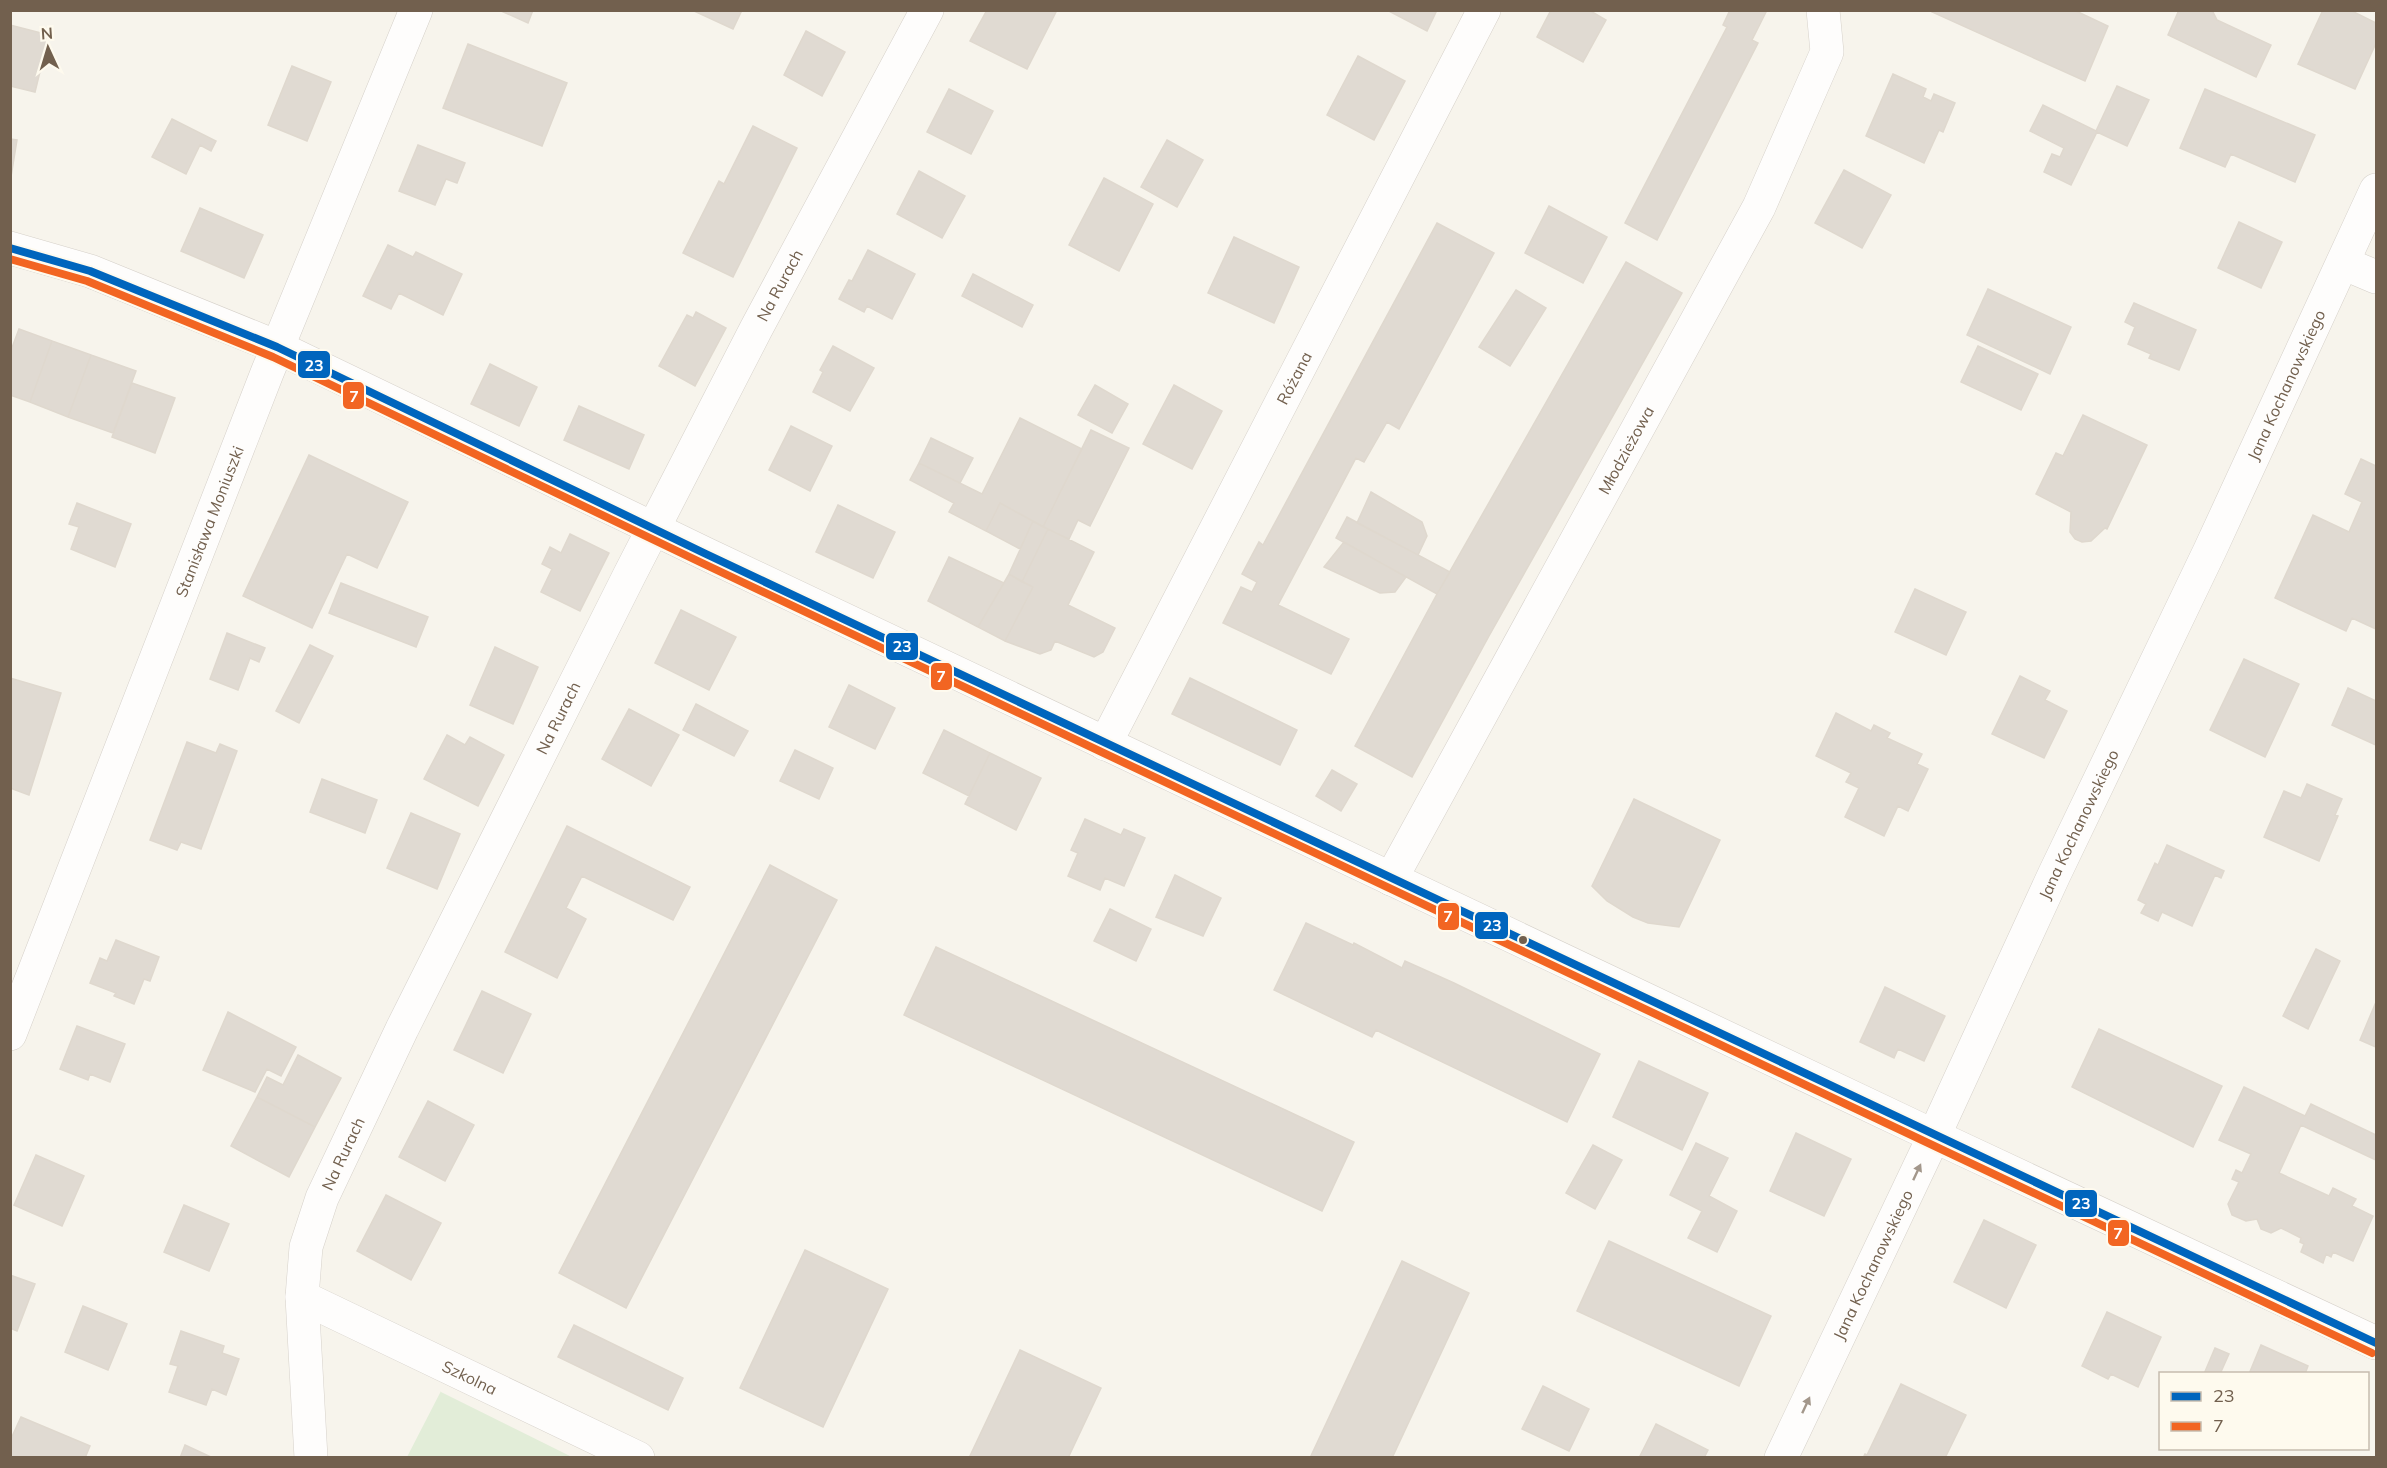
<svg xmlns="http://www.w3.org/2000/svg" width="2387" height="1468" font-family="Mulish,sans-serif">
<rect width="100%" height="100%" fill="#f7f4ec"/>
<!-- grass -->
<path fill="#e2edd8" d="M441,1391v1l131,65h-165z"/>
<!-- building -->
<path fill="#e0dad2" stroke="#dfd8ce" stroke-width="1.5" d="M499,10h34l-5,13z
M692,10h50l-9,19z
M987,10h70l-30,59 -57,-28z
M1387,10h50l-10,21z
M1551,10h38l17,10 -23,42 -46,-25z
M1730,10h37l-15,30 6,3 -101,197 -32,-17 102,-196 -4,-2z
M1933,10h141l34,16 -23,55 -153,-69z
M2179,10h33l5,10 54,25 -15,32 -88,-42z
M2323,10h27l26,13v20l-21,46 -57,-25z
M10,25l39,10 -14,57 -25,-6z
M806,31l39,21 -23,44 -38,-21z
M468,44l99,39 -25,63 -99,-38z
M1358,56l47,25 -31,59 -47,-25z
M292,66l39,16 -24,59 -39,-16z
M1893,74l33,15 -3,8 8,4 3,-7 21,9 -12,29 -4,-2 -15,33 -58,-27z
M2117,86l32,14 -22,46 -30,-14 -26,53 -27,-13 8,-18 8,3 4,-9 -34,-17 13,-26 53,26z
M949,89l44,22 -22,43 -44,-22z
M2205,89l110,46 -20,47 -64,-28 -6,13 -45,-19z
M172,119l44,22 -5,10 -11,-6 -14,29 -34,-17z
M753,126l44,22 -64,129 -50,-24 36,-72 5,3z
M10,139l7,1 -7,43z
M1167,140l36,20 -26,47 -36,-20z
M418,145l47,18 -8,20 -11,-4 -11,26 -36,-14z
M1844,170l47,25 -29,53 -47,-25z
M919,171l46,25 -23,42 -45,-24z
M1104,178l49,26 -34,67 -50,-26z
M1549,206l58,31 -24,46 -58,-30z
M200,208l63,27 -19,43 -63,-27z
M2239,222l43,20 -21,46 -43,-20z
M1437,223l57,30 -95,176 -12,-7 -23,40 -8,-4 -78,147 71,34 -18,35 -108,-51 18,-36 11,5 5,-10 -15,-8 17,-32 4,3z
M1234,237l65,30 -25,56 -66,-30z
M388,245l25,12 3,-5 46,22 -19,41 -44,-22 -8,16 -28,-13z
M868,250l47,24 -23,45 -25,-13 -3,6 -25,-13 10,-19 3,1z
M1626,262l56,31 -193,343 -77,141 -57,-31 82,-152z
M973,274l60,31 -11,22 -60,-31z
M1988,289l83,38 -21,47 -83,-39z
M1516,290l30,18 -36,58 -31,-19z
M2134,303l62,27 -17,40 -30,-12 2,-4 -23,-10 7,-17 -10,-5z
M696,312l30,16 -31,58 -36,-20 28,-51 6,3z
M19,329l33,12 -22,61 -20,-7v-42z
M52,341l39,14 -23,62 -38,-15z
M833,346l41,22 -24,43 -37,-19 10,-20 -3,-2z
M1978,346l60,28 -17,36 -60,-28z
M91,355l45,16 -23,62 -45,-16z
M490,364l47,23 -18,39 -48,-22z
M132,383l43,15 -20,55 -43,-16z
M1095,385l33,19 -16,29 -34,-18z
M1174,385l48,26 -30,58 -49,-25z
M579,406l65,29 -15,34 -65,-29z
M2083,415l64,30 -40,84 -2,-1 -14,13 -9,1 -7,-3 -5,-7 1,-20 -35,-18 20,-41 7,3z
M1020,418l62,31 -39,78 -43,-24 -14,28 -37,-19 5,-9 -44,-23 9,-17 63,31z
M791,426l41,20 -22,45 -41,-21z
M1091,430l38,18 -39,78 -12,-6 -9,19 -26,-12z
M931,438l42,20 -13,25 -41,-20z
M309,455l99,47 -31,66 -30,-14 -35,74 -69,-32z
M2361,459l15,7v163l-24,-11 -6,13 -71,-33 38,-83 36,17 13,-30 -17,-8z
M1371,492l51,30 5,14 -9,19 -61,-32z
M77,503l54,21 -16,43 -44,-18 8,-22 -10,-3z
M1000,503l33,18 -13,28 -34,-18z
M838,505l57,27 -22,46 -57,-26z
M1347,517l103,55 -13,22 -101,-56z
M1033,521l15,8 -26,53 -13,-8z
M1048,529l46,23 -26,53 47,23 -12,24 -9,5 -39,-16 -4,9 -11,4 -35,-13 28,-54 -11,-5z
M570,534l39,19 -29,58 -39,-19 11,-23 -10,-5 8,-17 11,6z
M1344,542l62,35 -11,15 -15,1 -56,-26z
M949,557l55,26 -26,44 -50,-26z
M1009,574l24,13 -28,54 -27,-14z
M341,583l87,34 -12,30 -87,-34z
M1915,589l51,23 -20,43 -51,-23z
M681,610l55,27 -27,53 -54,-27z
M227,633l38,15 -6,14 -9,-4 -12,32 -28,-11z
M310,645l23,11 -34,67 -23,-12z
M495,647l43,20 -25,57 -43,-19z
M2244,659l55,25 -34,73 -55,-27z
M2020,676l30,15 -5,9 22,11 -23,47 -52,-24z
M10,678l51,15 -32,102 -19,-7z
M1190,678l107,52 -17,35 -108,-51z
M849,685l46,23 -20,41 -46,-22z
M2348,688l28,13v44l-44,-20z
M696,704l52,27 -14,25 -51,-26z
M629,709l50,26 -28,51 -49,-27z
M1836,713l35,18 3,-6 16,8 -3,5 35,16 -5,10 11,5 -20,42 -10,-5 -14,30 -39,-19 14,-29 -13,-6 5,-9 -35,-17z
M944,730l46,23 -21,43 -46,-23z
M447,735l18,10 5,-8 34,18 -26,51 -54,-27z
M187,742l29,11 4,-9 17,7 -36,98 -20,-7 -4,8 -27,-10z
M795,750l38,18 -14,31 -39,-18z
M990,753l51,25 -25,52 -51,-26z
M1332,770l25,14 -16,27 -25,-15z
M322,779l55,21 -12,33 -55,-21z
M2307,784l35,15 -7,16 3,1 -19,45 -55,-24 20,-46 17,7z
M1634,799l86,41 -41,87 -31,-4 -15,-6 -26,-16 -15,-15z
M411,813l49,21 -23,55 -50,-21z
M1085,819l36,16 3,-6 21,9 -21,48 -19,-8 -5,12 -32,-14 10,-23 -7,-3z
M567,826l123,61 -17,33 -91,-44 -16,32 20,11 -29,59 -52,-26z
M2167,845l57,26 -3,7 -6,-3 -23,51 -30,-14 -4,9 -17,-8 5,-9 -8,-4 17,-37 3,2z
M770,865l67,35 -211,408 -67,-35z
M1175,875l46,23 -18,38 -47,-19z
M1110,909l41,20 -15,32 -42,-20z
M1306,923l47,22 1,-2 48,25 3,-7 49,22 146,71 -33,68 -191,-92 -4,7 -98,-47z
M116,940l43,17 -9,24 -6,-2 -10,25 -20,-8 2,-3 -26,-10 10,-25 7,3z
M936,947l418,195 -32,69 -418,-196z
M2316,949l24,12 -32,68 -25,-13z
M1885,987l60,29 -21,45 -26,-12 -4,9 -34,-16z
M482,991l49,23 -28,59 -49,-23z
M2376,1002v45l-16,-7z
M228,1012l68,35 -15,29 -14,-7 -12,23 -52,-22z
M77,1026l48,18 -15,38 -20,-8 -2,6 -28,-11z
M2099,1029l123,57 -29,61 -121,-60z
M298,1055l43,23 -26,49 -58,-30 10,-20 16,8z
M1639,1061l69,32 -26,57 -69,-33z
M2244,1087l61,29 6,-12 65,31v25l-75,-35 -22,48 50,23 4,-8 23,11 -4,7 21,10 -20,45 -20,-9 -2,5 -5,-3 -3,9 -22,-11 3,-8 -4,-2 1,-4 -20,-10 -10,5 -10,-4 -4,-10 -11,2 -14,-6 -4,-11 11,-22 -7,-3 4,-9 6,3 9,-19 -32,-14z
M257,1097l58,30 -26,50 -58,-31z
M428,1101l46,24 -29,56 -46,-24z
M1796,1133l55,26 -27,57 -54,-25z
M1696,1143l32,15 -19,38 28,15 -20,41 -29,-14 14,-27 -32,-16z
M1593,1145l29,15 -27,49 -29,-16z
M36,1155l48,21 -22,50 -48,-21z
M386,1195l55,28 -30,57 -54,-29z
M184,1205l45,19 -20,47 -45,-19z
M1984,1220l52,25 -30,63 -52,-26z
M1609,1241l162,75 -32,70 -162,-75z
M805,1250l83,39 -65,138 -83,-39z
M1402,1261l67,32 -77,165h-82z
M10,1275l25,9 -18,47 -7,-3z
M83,1306l44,18 -19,46 -43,-18z
M2107,1312l54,25 -23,50 -27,-13 -3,5 -26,-13z
M574,1325l109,53 -15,32 -110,-53z
M181,1331l43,15 -2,7 17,6 -13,36 -14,-6 -6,16 -37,-13 9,-26 -8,-2z
M2261,1345l47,21 -3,8h-56z
M2215,1348l14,6 -9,20h-16z
M1020,1350l81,38 -33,70h-99z
M1901,1384l65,31 -21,43h-82l2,-4 2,1z
M1543,1386l46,23 -20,42 -47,-22z
M21,1417l69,29 -5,12h-75v-17z
M1656,1424l52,26 -4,8h-65z
M185,1445l28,13h-33z"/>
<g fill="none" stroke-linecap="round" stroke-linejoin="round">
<!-- minor casing -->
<g stroke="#d6d1ca" stroke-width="34">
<g id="minor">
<path d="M10,248l80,23 187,76 429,207 1228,582 442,207"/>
<path d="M2343,263l33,14"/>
<path id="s1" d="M1105,744l379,-734"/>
<path id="s2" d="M1391,879l368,-672 68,-155 -4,-42"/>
<path id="s3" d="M10,1034l257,-661 149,-363"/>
<path id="s4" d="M302,1297l336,161"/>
<path id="s5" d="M311,1458l-9,-161 4,-50 16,-49 80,-169 228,-455 126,-245 171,-319"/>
<path id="s6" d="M1781,1458l153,-322 120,-261 156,-325 166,-360"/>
</g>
</g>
<!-- minor -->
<use href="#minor" stroke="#fefdfc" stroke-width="33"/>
<!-- bus-1 casing -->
<g stroke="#fefaee" stroke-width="12">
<path id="bus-1" d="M10,248l80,23 187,76 429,207 1670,789"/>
</g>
<!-- bus-2 casing -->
<g stroke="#fefaee" stroke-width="12">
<path id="bus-2" d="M10,259l77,22 186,76 429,206 1670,790"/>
</g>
<!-- bus-1 -->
<use href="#bus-1" stroke="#0065bd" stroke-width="8"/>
<!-- bus-2 -->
<use href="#bus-2" stroke="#f26522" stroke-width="8"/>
</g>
<!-- one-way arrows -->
<defs><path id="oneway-solid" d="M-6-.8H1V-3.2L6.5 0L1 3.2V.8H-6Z" transform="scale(1.5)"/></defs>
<g fill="#a3978b">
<use href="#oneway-solid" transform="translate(1917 1172) rotate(-65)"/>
<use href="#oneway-solid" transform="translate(1806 1405) rotate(-65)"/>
</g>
<!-- markers -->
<circle fill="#72604e" stroke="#fefaee" stroke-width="2" cx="1523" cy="940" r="5"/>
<g text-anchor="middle" stroke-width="4.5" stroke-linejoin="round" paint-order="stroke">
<!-- street labels -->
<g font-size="16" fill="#72604e" stroke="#fefaee">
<text dy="6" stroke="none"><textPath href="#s5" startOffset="1284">Na Rurach</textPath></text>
<text dy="6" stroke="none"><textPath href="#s1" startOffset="412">Różana</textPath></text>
<text dy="6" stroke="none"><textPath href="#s6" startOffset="1186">Jana Kochanowskiego</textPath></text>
<text dy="6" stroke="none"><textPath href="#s2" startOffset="489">Młodzieżowa</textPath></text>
<text dy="6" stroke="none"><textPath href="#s3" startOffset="550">Stanisława Moniuszki</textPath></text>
<text dy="6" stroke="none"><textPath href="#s5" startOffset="798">Na Rurach</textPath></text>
<text dy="6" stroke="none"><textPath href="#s6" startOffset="700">Jana Kochanowskiego</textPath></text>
<text dy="6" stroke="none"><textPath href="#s5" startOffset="312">Na Rurach</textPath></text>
<text dy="6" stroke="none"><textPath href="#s6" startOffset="214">Jana Kochanowskiego</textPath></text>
<text dy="6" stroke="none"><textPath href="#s4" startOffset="186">Szkolna</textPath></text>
</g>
</g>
<g stroke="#fefaee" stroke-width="2">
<rect x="297" y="350" width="34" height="29" rx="6" fill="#0065bd"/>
<rect x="342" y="381" width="23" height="29" rx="6" fill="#f26522"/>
<rect x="885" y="632" width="34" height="29" rx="6" fill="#0065bd"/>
<rect x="930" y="662" width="23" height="29" rx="6" fill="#f26522"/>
<rect x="1437" y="902" width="23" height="29" rx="6" fill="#f26522"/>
<rect x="1474" y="911" width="35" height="29" rx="6" fill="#0065bd"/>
<rect x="2064" y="1189" width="34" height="29" rx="6" fill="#0065bd"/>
<rect x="2107" y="1219" width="23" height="28" rx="6" fill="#f26522"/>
</g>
<g font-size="16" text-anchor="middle" font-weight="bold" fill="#fff">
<text x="314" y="371">23</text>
<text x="354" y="402">7</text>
<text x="902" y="652">23</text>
<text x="941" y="682">7</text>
<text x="1448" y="922">7</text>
<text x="1492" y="931">23</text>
<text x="2081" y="1209">23</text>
<text x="2118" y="1239">7</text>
</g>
<!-- border -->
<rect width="2387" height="1468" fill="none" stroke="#72604e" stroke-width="24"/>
<!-- legend -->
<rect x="2159" y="1372" width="210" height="78" fill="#fefaee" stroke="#c6bcae" stroke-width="1.5"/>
<rect x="2171" y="1392" width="30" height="9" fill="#0065bd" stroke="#c6bcae" stroke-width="1.5"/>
<text x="2213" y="1402" font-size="18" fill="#72604e">23</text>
<rect x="2171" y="1422" width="30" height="9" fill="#f26522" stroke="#c6bcae" stroke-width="1.5"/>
<text x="2213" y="1432" font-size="18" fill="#72604e">7</text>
<!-- north arrow -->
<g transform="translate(48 48) rotate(356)" stroke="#fefaee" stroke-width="4.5" paint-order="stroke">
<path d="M0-4.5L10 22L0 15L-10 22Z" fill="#72604e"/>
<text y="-9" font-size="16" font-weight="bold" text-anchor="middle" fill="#72604e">N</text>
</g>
</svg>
